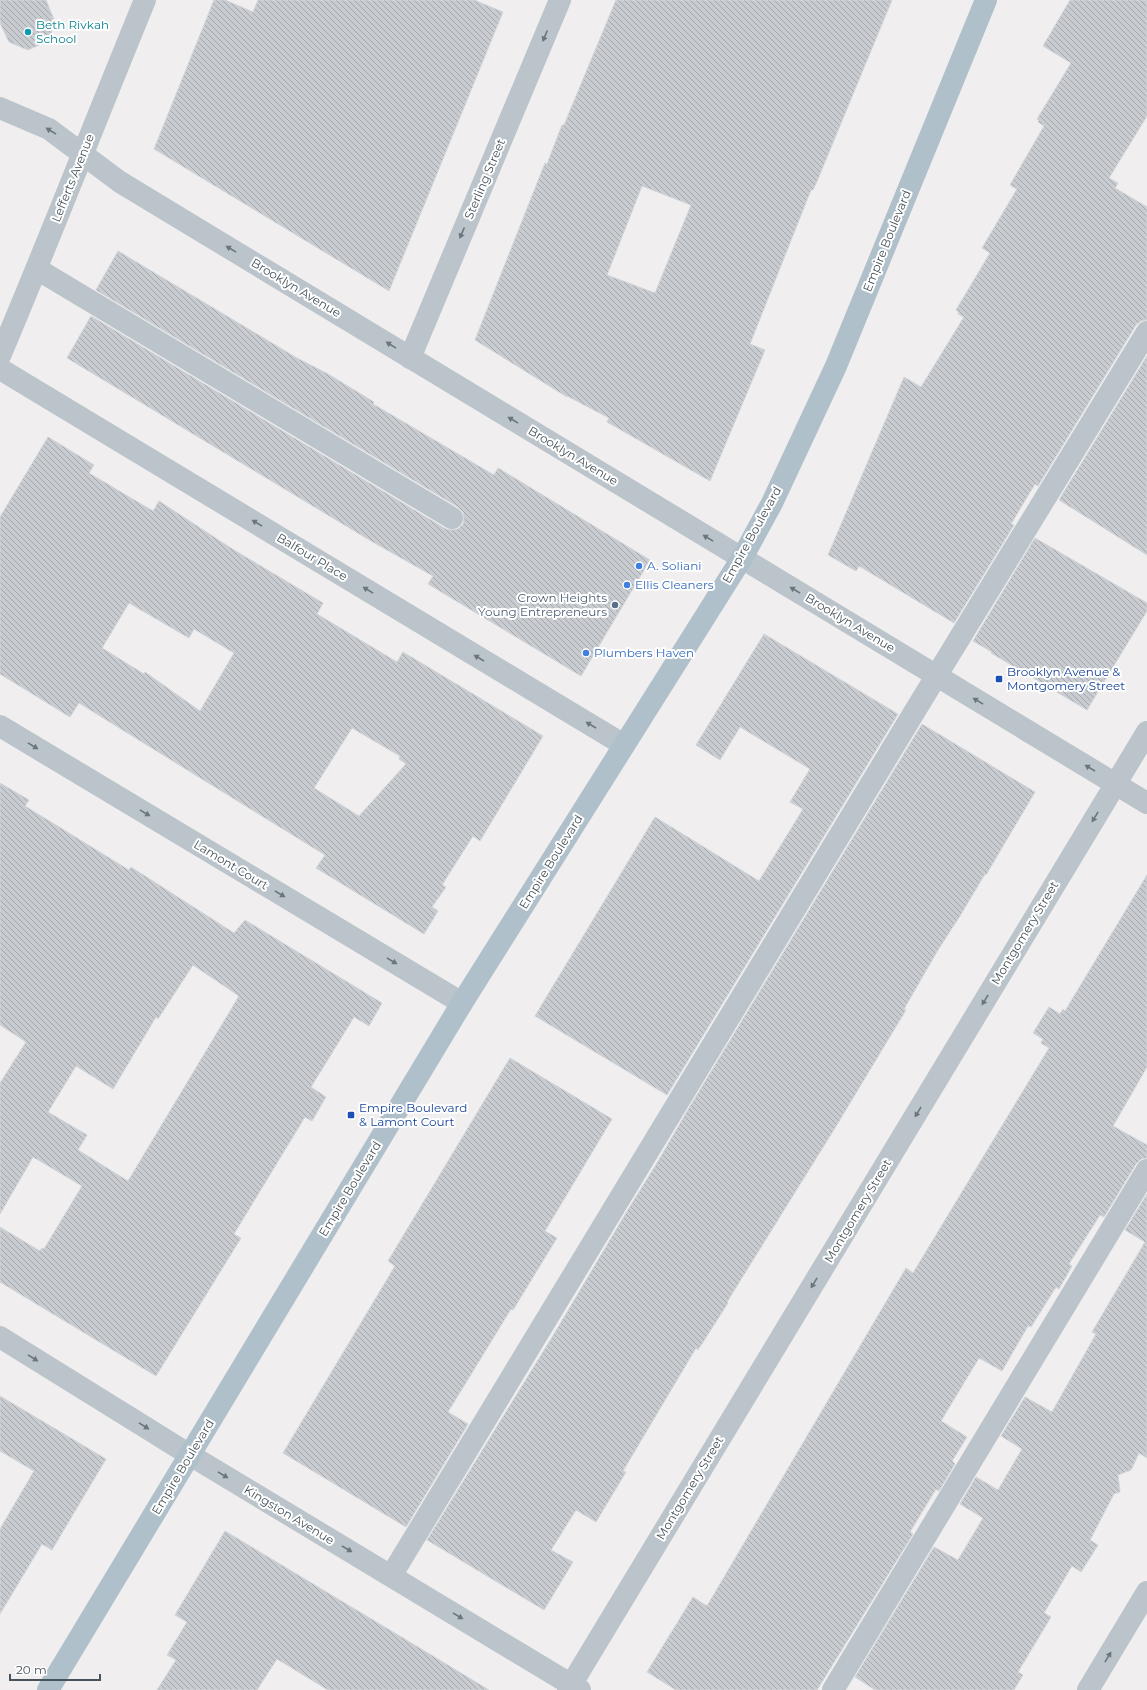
<svg xmlns="http://www.w3.org/2000/svg" width="1147" height="1690" font-family="Montserrat,sans-serif">
<defs>
<pattern id="building-back-hatch" width="6" height="6" patternUnits="userSpaceOnUse"><rect width="6" height="6" fill="#c8ccd0"/><path d="M-1 5l2 2M0 0l6 6M5-1l2 2" fill="none" stroke="#a4a8ac"/></pattern>
</defs>
<rect width="100%" height="100%" fill="#f0eeee"/>
<!-- building -->
<path fill="url(#building-back-hatch)" stroke="#d2d5d9" fill-rule="evenodd" d="M0,0h46l9,22 -7,19 -20,9 -19,-8 -9,-19z
M214,0h11l28,12 5,-12h216l29,12 -114,279 -235,-142z
M616,0h276l-74,179 -5,11h-2l-61,154 15,6 -55,131 -103,-59 2,-4 -42,-22v1l-92,-57 70,-177 2,1 15,-39h2zM642,186l49,19 -36,88 -48,-18z
M1070,0h77v116l-38,62 9,5 -3,5 32,19v113l-6,1 -5,4 -98,161 -3,-2 -24,40 3,1 -60,98 -95,-57 -3,5 -28,-16 76,-178 17,10 43,-70 -6,-3 1,-2 -3,-2 34,-57 -8,-5 35,-59 -7,-4 34,-59 -6,-4 1,-1 -2,-2 34,-56 -28,-17z
M118,251l179,107 31,16 46,28 -1,2 121,71 4,-7 152,92 -69,116 -153,-92 5,-8 -62,-35 -304,-183 24,-42 355,213 5,1 7,-1 5,-5 1,-5 -1,-7 -5,-5 -362,-217z
M1147,356v199l-88,-55z
M48,437l46,28 -5,8 64,38 6,-10 75,49 89,53 -6,11 80,48 6,-10 140,84 -63,105 -7,-5 -31,49 4,2 -14,20 6,4 -14,23 -108,-66 9,-13 -183,-113 -63,-39 -9,14 -70,-43v-157zM129,603l60,35 5,-9 40,24 -34,58 -55,-39 -1,2 -42,-26zM352,728l48,28 -1,3 7,5 -47,52 -45,-28z
M1035,538l112,65v8l-60,99 -96,-57 1,-1 -19,-11z
M764,634l134,80 -231,381 -132,-79 120,-199 104,64 44,-72 -13,-7 20,-33 -70,-42 -20,33 -24,-15z
M922,724l113,68 -49,83 -1,-1 -25,42 -22,34 -34,59 2,1 -71,118 -108,174 1,1 -30,47 -2,-2 -73,123 3,1 -30,50 -20,-12 -25,40 22,12 -29,48 -117,-70 127,-206 72,-121 34,-55 29,-50z
M0,783l29,17 -4,6 104,64 2,-3 103,66 11,-13 137,83 -13,23 -15,-9 -22,36 -21,34 15,10 -14,24 -7,-4 -71,117 7,4 -85,138 -156,-94v-55l40,24 2,-3 2,1 38,-63 -49,-29 -33,57v-131l26,-41 -26,-17zM193,965l46,31 -111,185 -50,-31 9,-15 -39,-23 28,-46 37,23 43,-72 2,2z
M1147,875v192l-34,59 34,19v13l-6,1 -5,5 -32,53 -4,-2 -31,49 3,2 -13,23 -3,-2 -25,40 -3,-1 -26,45 -23,-13 -38,63 26,16 -15,24 3,3 -16,27 -3,-2 -26,43 3,2 -96,156h-141l-29,-18 46,-75 14,9 199,-338 7,5 136,-225 -8,-5 2,-4 -10,-6 16,-26 11,7 3,-5 2,2z
M510,1058l102,61 -67,112 12,7 -44,72 -2,-1 -63,103 20,12 -62,103 -123,-74 112,-187 -7,-5z
M1147,1194v264l-8,-5 -8,17 -13,5 2,17 -6,2 -24,46 8,5 -17,27 -9,-6 -28,47 7,4 -33,55 5,3 -9,15h-139l-20,-13 79,-130 24,13 25,-42 -23,-14 16,-27 22,13 24,-41 -21,-13 24,-39 27,15 44,-78 -4,-2 53,-90 -20,-12z
M0,1396l106,63 -54,91 -10,-6 -42,70v-85l34,-58 -34,-20z
M225,1531l203,122 61,37h-161l-51,-31 -20,31h-100l19,-30 -9,-5 20,-33 -12,-7z"/>
<g fill="none" stroke-linecap="round" stroke-linejoin="round">
<!-- minor -->
<path stroke="#bac4ca" stroke-width="22" d="M0,108l49,21 71,53 1027,621
M37,269l415,249
M0,356c50,-118 96,-237 145,-356
M410,358l150,-358
M0,369l624,376
M0,726l462,277
M0,1337l190,118 390,235
M391,1576l530,-875 226,-369
M568,1690l579,-958
M833,1690l314,-520
M1088,1690l59,-98"/>
<!-- major -->
<path stroke="#afc0cb" stroke-width="22" d="M48,1690l414,-687 280,-445 30,-55 64,-137 150,-366"/>
</g>
<!-- one-way arrows -->
<defs><path id="oneway-solid" d="M-6-.8H1V-3.2L6.5 0L1 3.2V.8H-6Z"/></defs>
<g fill="#6a757c">
<use href="#oneway-solid" transform="translate(545 36) rotate(113)"/>
<use href="#oneway-solid" transform="translate(51 131) rotate(-148)"/>
<use href="#oneway-solid" transform="translate(462 233) rotate(113)"/>
<use href="#oneway-solid" transform="translate(231 249) rotate(-149)"/>
<use href="#oneway-solid" transform="translate(391 345) rotate(-148)"/>
<use href="#oneway-solid" transform="translate(513 420) rotate(-149)"/>
<use href="#oneway-solid" transform="translate(257 523) rotate(-149)"/>
<use href="#oneway-solid" transform="translate(708 538) rotate(-149)"/>
<use href="#oneway-solid" transform="translate(368 590) rotate(-149)"/>
<use href="#oneway-solid" transform="translate(795 590) rotate(-149)"/>
<use href="#oneway-solid" transform="translate(479 658) rotate(-149)"/>
<use href="#oneway-solid" transform="translate(978 701) rotate(-149)"/>
<use href="#oneway-solid" transform="translate(591 725) rotate(-149)"/>
<use href="#oneway-solid" transform="translate(33 746) rotate(31)"/>
<use href="#oneway-solid" transform="translate(1090 768) rotate(-149)"/>
<use href="#oneway-solid" transform="translate(145 813) rotate(31)"/>
<use href="#oneway-solid" transform="translate(1095 817) rotate(121)"/>
<use href="#oneway-solid" transform="translate(280 894) rotate(31)"/>
<use href="#oneway-solid" transform="translate(392 961) rotate(31)"/>
<use href="#oneway-solid" transform="translate(985 1000) rotate(121)"/>
<use href="#oneway-solid" transform="translate(918 1112) rotate(121)"/>
<use href="#oneway-solid" transform="translate(814 1283) rotate(121)"/>
<use href="#oneway-solid" transform="translate(33 1358) rotate(32)"/>
<use href="#oneway-solid" transform="translate(144 1426) rotate(32)"/>
<use href="#oneway-solid" transform="translate(223 1475) rotate(31)"/>
<use href="#oneway-solid" transform="translate(347 1549) rotate(31)"/>
<use href="#oneway-solid" transform="translate(458 1616) rotate(31)"/>
<use href="#oneway-solid" transform="translate(1108 1657) rotate(-59)"/>
</g>
<!-- markers -->
<circle fill="#0f9aa8" stroke="#fff" stroke-width="1.5" cx="28" cy="32" r="4"/>
<g fill="#3f7fe0" stroke="#fff" stroke-width="1.5">
<circle cx="639" cy="566" r="4"/>
<circle cx="627" cy="585" r="4"/>
<circle cx="586" cy="653" r="4"/>
</g>
<circle fill="#5c6f8a" stroke="#fff" stroke-width="1.5" cx="615" cy="605" r="4"/>
<g fill="#1a4fb4" stroke="#fff" stroke-width="1.5">
<rect x="995" y="675" width="8" height="8" rx="2"/>
<rect x="347" y="1111" width="8" height="8" rx="2"/>
</g>
<g text-anchor="middle" stroke-width="4" stroke-linejoin="round" paint-order="stroke">
<!-- culture labels -->
<g font-size="12" fill="#0d838f" stroke="#fff" text-anchor="start">
<text x="36" y="29">Beth Rivkah<tspan x="36" dy="14">School</tspan></text>
</g>
<!-- street labels -->
<g font-size="12" fill="#47535a" stroke="#fff">
<text transform="translate(73 178) rotate(-68)" y="4">Lefferts Avenue</text>
<text transform="translate(485 179) rotate(-67)" y="4">Sterling Street</text>
<text transform="translate(887 241) rotate(-68)" y="4">Empire Boulevard</text>
<text transform="translate(296 288) rotate(31)" y="4">Brooklyn Avenue</text>
<text transform="translate(573 456) rotate(31)" y="4">Brooklyn Avenue</text>
<text transform="translate(752 535) rotate(-61)" y="4">Empire Boulevard</text>
<text transform="translate(312 557) rotate(31)" y="4">Balfour Place</text>
<text transform="translate(850 623) rotate(31)" y="4">Brooklyn Avenue</text>
<text transform="translate(551 862) rotate(-58)" y="4">Empire Boulevard</text>
<text transform="translate(231 865) rotate(31)" y="4">Lamont Court</text>
<text transform="translate(1025 933) rotate(-59)" y="4">Montgomery Street</text>
<text transform="translate(350 1189) rotate(-59)" y="4">Empire Boulevard</text>
<text transform="translate(858 1211) rotate(-59)" y="4">Montgomery Street</text>
<text transform="translate(183 1467) rotate(-59)" y="4">Empire Boulevard</text>
<text transform="translate(690 1488) rotate(-59)" y="4">Montgomery Street</text>
<text transform="translate(289 1515) rotate(31)" y="4">Kingston Avenue</text>
</g>
<!-- shop labels -->
<g font-size="12" fill="#366cbe" stroke="#fff" text-anchor="start">
<text x="647" y="570">A. Soliani</text>
<text x="635" y="589">Ellis Cleaners</text>
<text x="594" y="657">Plumbers Haven</text>
</g>
<!-- service labels -->
<g font-size="12" fill="#4e5e75" stroke="#fff" text-anchor="end">
<text x="607" y="602">Crown Heights<tspan x="607" dy="14">Young Entrepreneurs</tspan></text>
</g>
<!-- transit labels -->
<g font-size="12" fill="#164399" stroke="#fff" text-anchor="start">
<text x="1007" y="676">Brooklyn Avenue &amp;<tspan x="1007" dy="14">Montgomery Street</tspan></text>
<text x="359" y="1112">Empire Boulevard<tspan x="359" dy="14">&amp; Lamont Court</tspan></text>
</g>
</g>
<!-- scale -->
<path d="M10 1674v6h90v-6" fill="none" stroke="#47535a" stroke-width="2"/>
<text x="16" y="1674" font-size="12" fill="#47535a" stroke="#ffffff" stroke-width="3" paint-order="stroke">20 m</text>
</svg>
